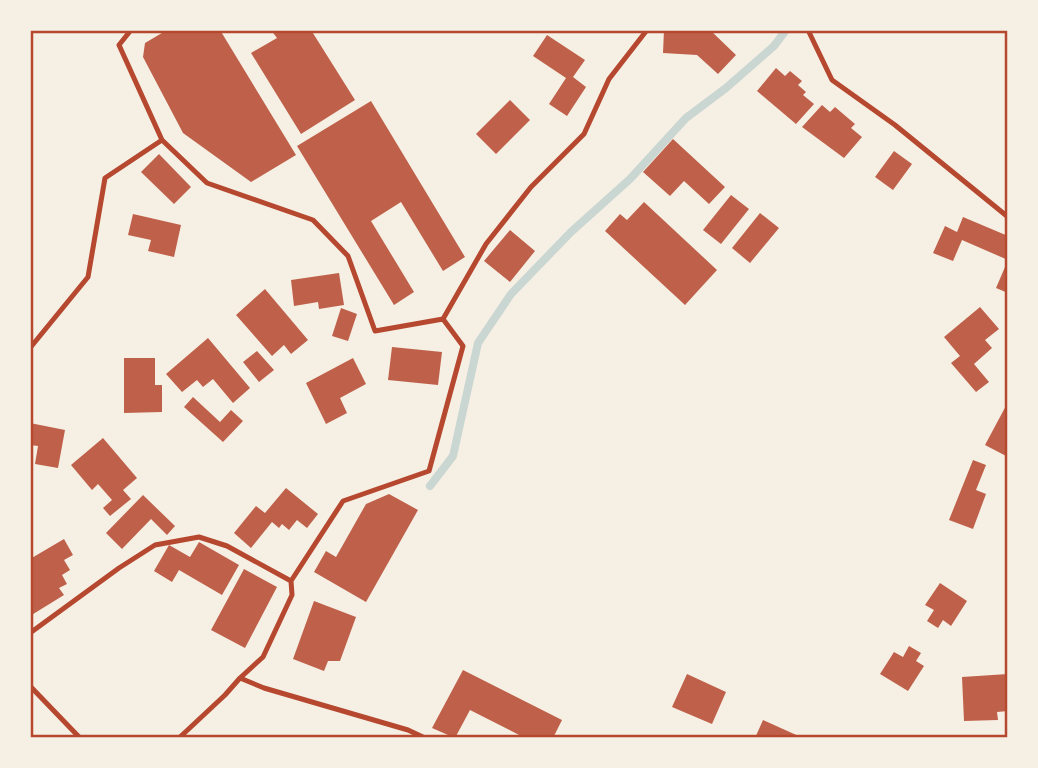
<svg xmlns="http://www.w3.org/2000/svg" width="1038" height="768" font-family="Poppins,sans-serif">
<rect width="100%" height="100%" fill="#f6efe4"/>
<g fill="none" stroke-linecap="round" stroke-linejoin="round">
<!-- stream -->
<path stroke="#c9d6d2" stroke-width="8" d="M430,486l23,-30 25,-113 33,-49 60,-62 59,-53 56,-61 40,-30 48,-42 12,-16"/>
</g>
<!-- building -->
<path fill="#bf614a" d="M167,30h53l76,125 -45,27 -68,-49 -40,-76 2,-14z
M271,30h40l44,70 -54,34 -50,-81 26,-15z
M664,30h46l26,25 -18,19 -21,-19 -34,-2z
M547,35l38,25 -12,17 13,10 -19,29 -18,-12 17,-26 -33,-22z
M776,68l9,8 5,-5 12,10 -4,4 8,7 -3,3 11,9 -18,20 -39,-33z
M510,100l20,20 -34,34 -20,-20z
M371,101l94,156 -22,14 -42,-69 -30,19 43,71 -20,13 -97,-159z
M822,105l8,7 5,-5 20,17 -4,4 11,9 -18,21 -42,-31z
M673,139l52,48 -16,17 -25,-23 -14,15 -27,-24z
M894,151l18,13 -19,26 -18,-13z
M159,154l32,33 -17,17 -33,-32z
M731,195l18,14 -28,35 -18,-14z
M644,202l73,68 -32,35 -80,-74 15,-17 7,6z
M760,213l19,15 -29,35 -18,-15z
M133,214l48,11 -7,32 -26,-6 3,-11 -23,-5z
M963,217l45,19v57l-12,-5 12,-28 -46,-20 -9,21 -20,-8 12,-27 12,6z
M510,230l25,21 -25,31 -26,-21z
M339,273l5,32 -25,4 -1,-7 -24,4 -3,-26z
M265,289l43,51 -17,14 -7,-9 -12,11 -36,-41z
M980,307l19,22 -14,11 7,8 -18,16 15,18 -13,10 -25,-29 9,-7 -16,-19z
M341,308l16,6 -9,27 -16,-5z
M208,338l42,50 -17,15 -20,-24 -10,8 -6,-7 -15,12 -16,-18z
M392,347l50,5 -4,33 -50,-5z
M257,351l17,19 -15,12 -16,-20z
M124,358h31v27h7v27l-38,1z
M353,358l13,26 -26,14 7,15 -21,11 -20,-41z
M193,397l27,25 11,-12 12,11 -20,21 -39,-35z
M1008,402v55l-23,-12z
M30,423l35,7 -7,38 -23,-4 3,-18 -8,-1z
M103,438l34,40 -14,12 8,9 -21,17 -7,-8 9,-8 -14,-16 -6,6 -21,-25z
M973,460l13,5 -10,25 10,4 -13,35 -24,-9z
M286,488l32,26 -11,14 -10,-8 -8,10 -7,-6 -3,4 -7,-6 -21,26 -17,-15 22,-27 9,7z
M389,494l29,16 -52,92 -52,-30 12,-21 10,6 30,-53z
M143,495l32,31 -8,9 -16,-16 -29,30 -16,-16z
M64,539l9,16 -9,5 6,10 -8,5 5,9 -8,4 5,7 -34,21v-57z
M199,542l40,23 -17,30 -43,-25 -7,12 -18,-11 15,-26 21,12z
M244,569l33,18 -32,61 -34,-18z
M940,583l27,18 -16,25 -8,-6 -5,8 -11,-7 7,-11 -9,-5z
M314,601l42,16 -16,44h-12l-4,10 -31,-12z
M909,646l12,7 -5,8 8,5 -16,25 -28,-17 14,-22 9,5z
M463,670l99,50 -8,16 4,2h-33l-55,-28 -15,28 -23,-10z
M687,674l39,18 -14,32 -40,-17z
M1008,674v37l-11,1 1,8 -34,1 -2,-44z
M763,720l40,18h-48z"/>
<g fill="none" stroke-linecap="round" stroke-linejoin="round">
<!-- service -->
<path stroke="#b5482f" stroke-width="5" d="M131,30l-12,15 43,95
M808,30l24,50 63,45 113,92
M30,348l58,-71 17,-99 57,-38 45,43 106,37 35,36 27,75 68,-12 43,-75 45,-57 53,-53 25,-55 38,-49
M30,633l89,-65 36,-23 44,-8 28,9 64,35 52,-80 86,-30 34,-125 -20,-27
M240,678l23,-21 29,-62 -1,-14
M30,686l50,52
M179,738l46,-43 15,-17 24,10 144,42 17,8"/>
</g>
<!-- border -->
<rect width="1038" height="768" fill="none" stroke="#f6efe4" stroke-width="63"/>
<rect x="32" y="32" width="974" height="704" fill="none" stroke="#b5482f" stroke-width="2.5"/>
</svg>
